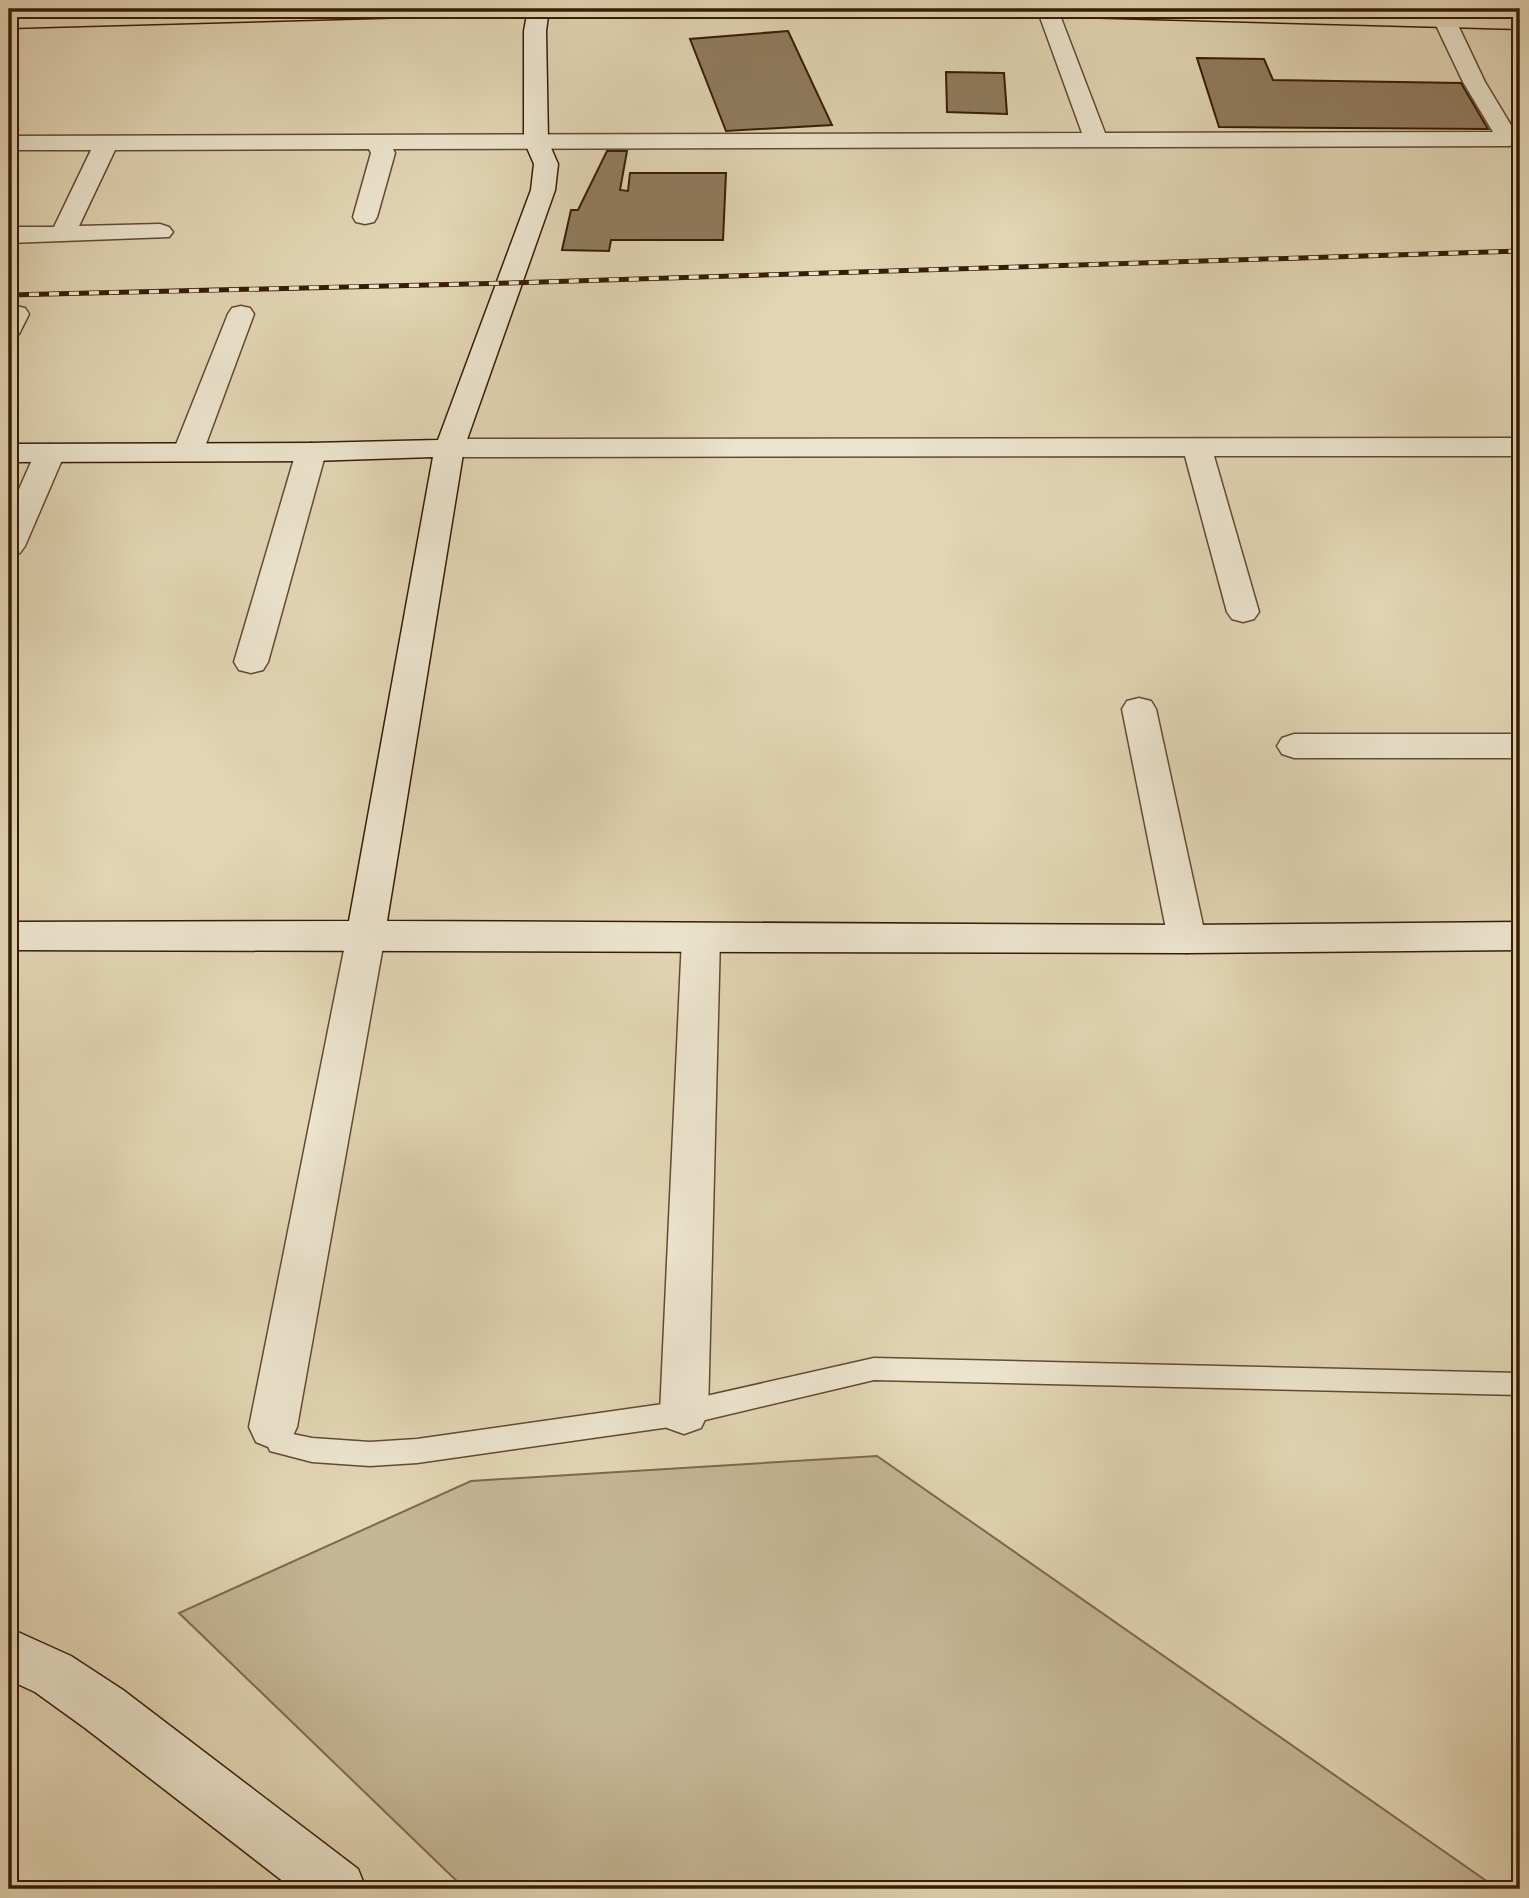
<svg xmlns="http://www.w3.org/2000/svg" width="1529" height="1898" font-family="'IM FELL Double Pica',serif">
<rect width="100%" height="100%" fill="#e2d5b4"/>
<filter id="stains"><feTurbulence type="fractalNoise" baseFrequency=".00286" numOctaves="4"/><feColorMatrix values="0 0 0 0 .2 0 0 0 0 .09 0 0 0 0 .02 0 0 0 .5 -.17"/></filter>
<radialGradient id="worn" r=".72"><stop offset=".6" stop-color="#630" stop-opacity="0"/><stop offset="1" stop-color="#630" stop-opacity=".3"/></radialGradient>
<!-- green -->
<path fill="#c5b696" stroke="#7e694d" stroke-width="2" d="M877,1456l621,433h-1033l-286,-276 292,-132z"/>
<!-- building -->
<path fill="#907c60" stroke="#371c04" stroke-width="2" d="M788,31l44,94 -106,6 -36,-92z
M1197,58l67,1 9,21 188,3 27,46 -269,-2z
M946,72l58,1 3,41 -60,-2z
M607,151h20l-7,39 8,1 2,-18h96l-3,67h-112l-2,11 -47,-1 9,-40h7z"/>
<g fill="none" stroke-linecap="round" stroke-linejoin="round">
<!-- lane casing -->
<g stroke="#624a30" stroke-width="3">
<path id="lane" d="M874,1358l646,15v22l-646,-15 -190,45 -267,38 -47,3 -58,-4 -42,-11 -10,-24 4,-8 9,-4 9,4 6,14 24,5 58,4 47,-3 267,-38z"/>
</g>
<!-- street casing -->
<g stroke="#624a30" stroke-width="3">
<path id="street" d="M1037,9l21,1 47,123 388,-1 -30,-50 -29,-61 3,-5h16l3,5 29,61 35,58 -3,4 -8,2 -1116,3 2,4 -18,64 -3,5 -9,2 -9,-2 -3,-5 18,-64 -2,-4 -254,1 -36,76 81,-2 9,3 4,5 -4,5 -160,6v-16h45l37,-77h-82v-14l1073,-3z
M16,306l9,2 4,6 -10,20 -10,2v-28z
M241,306l9,2 4,6 -51,138 -5,6 -10,3 -10,-3 -5,-6 55,-138 4,-6z
M1520,438v18h-306l45,156 -5,7 -11,3 -11,-3 -5,-7 -42,-156 -736,1 -10,-3 -5,-6 5,-6 10,-3z
M311,443l10,3 5,6 -58,210 -5,8 -12,3 -12,-3 -5,-8 62,-210 5,-6z
M50,444l10,3 5,6 -40,93 -5,7 -11,2v-43l26,-59 5,-6z
M1139,698l12,3 5,8 50,230 -5,10 -14,4 -14,-4 -5,-10 -46,-230 5,-8z
M1294,734h226v24h-226l-12,-4 -5,-8 5,-8z
M366,921l14,4 5,10 -88,492 -7,15 -17,7 -17,-7 -7,-15 98,-492 5,-10z
M701,924l14,4 5,10 -12,475 -7,15 -17,6 -17,-6 -7,-15 22,-475 5,-10z"/>
</g>
<!-- secondary casing -->
<g stroke="#371c04" stroke-width="3">
<path id="secondary" d="M528,9h21l-3,22 2,110 10,23 -3,26 -91,258 -77,473 800,4 333,-3v28l-333,3 -1178,-3v-28l340,-1 84,-464 -122,4 -302,1v-18l302,-1 127,-3 93,-250 3,-26 -10,-23v-110z
M9,1628l62,28 52,34 235,179 8,20h-73l-208,-161 -50,-36 -26,-12z"/>
</g>
<!-- highway casing -->
<g stroke="#371c04" stroke-width="3">
<path id="highway" d="M261,9h234l-4,4 -7,2 -475,13v-12z
M993,9h236l291,8v12l-516,-14 -7,-2z"/>
</g>
<!-- lane -->
<use href="#lane" fill="#ece4ce" fill-rule="evenodd"/>
<!-- street -->
<use href="#street" fill="#ece4ce" fill-rule="evenodd"/>
<!-- secondary -->
<use href="#secondary" fill="#ece4ce" fill-rule="evenodd"/>
<!-- highway -->
<use href="#highway" fill="#e2d5b4" fill-rule="evenodd"/>
<!-- rail casing -->
<g stroke="#371c04" stroke-width="5">
<path id="rail" d="M9,295l501,-12 1010,-32"/>
</g>
<!-- rail -->
<use href="#rail" stroke="#ece4ce" stroke-width="3.5" stroke-dasharray="10" stroke-linecap="butt"/>
</g>
<!-- margin -->
<rect width="1529" height="1898" fill="none" stroke="#e2d5b4" stroke-width="35"/>
<rect x="10" y="10" width="1508" height="1877" fill="none" stroke="#371c04" stroke-width="3.5"/>
<rect x="18" y="18" width="1494" height="1863" fill="none" stroke="#371c04" stroke-width="2"/>
<rect width="100%" height="100%" filter="url(#stains)"/>
<rect width="100%" height="100%" fill="url(#worn)"/>
</svg>
